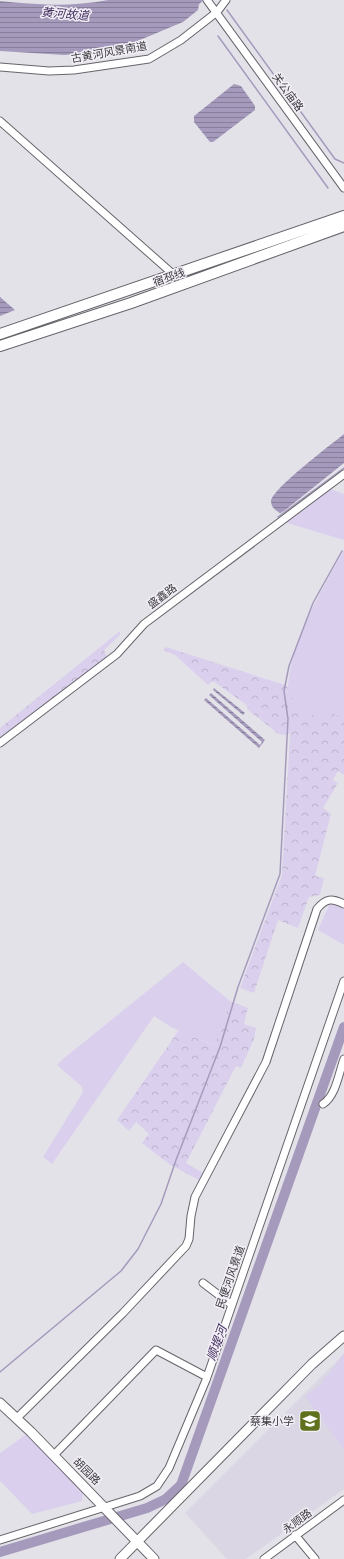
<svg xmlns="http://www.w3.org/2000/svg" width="344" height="1559" font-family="Ubuntu,'Noto Sans SC',sans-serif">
<defs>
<pattern id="forest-crowns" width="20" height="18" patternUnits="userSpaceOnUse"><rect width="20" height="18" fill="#dad0ee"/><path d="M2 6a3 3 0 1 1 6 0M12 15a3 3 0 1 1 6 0" fill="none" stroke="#bcb3cd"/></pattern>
<pattern id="water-rules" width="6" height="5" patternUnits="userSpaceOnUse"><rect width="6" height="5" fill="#a59abc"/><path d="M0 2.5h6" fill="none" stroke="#877f9a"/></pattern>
</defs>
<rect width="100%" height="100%" fill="#e4e2e9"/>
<!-- built -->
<path fill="#dad6e4" d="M344,1354v135l-98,70h-19l-42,-46z"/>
<!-- forest -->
<path fill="url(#forest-crowns)" d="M120,631v4l-16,15 3,7 -107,82v-11z
M166,647l122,39 -1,8 57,24v57l-6,-4 -5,9 5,3 -15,25 8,6 -16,62 9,2 -4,17 -11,2 -11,31 -20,-8 -24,73 -14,-5 42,-113 8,-141 -8,1 -5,-2 -30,-24 1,-3 -35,-25 -5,4 -33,-30 -12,-5z
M230,1001l18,7 -4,16 12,4 -2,11 -13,29 -5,-2 -50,97 17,10 -4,7 -30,-16 -27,-21 7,-9 -13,-12 -7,9 -12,-11 62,-90 35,16z"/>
<!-- garden -->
<path fill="#dad0ee" d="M328,488l16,6v46l-60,-18z
M344,550v168l-17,-7 -3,8 -27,-9 -1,-9 -9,-7c1,-10 2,-19 4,-28 9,-41 33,-79 53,-116z
M330,903l14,3v39l-26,-15z
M183,962l47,39 -15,45 -44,-19 -17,-11 -102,148 -9,-7 40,-65 -1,-5 -25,-22 6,-6z
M344,1353v95l-1,1 -38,-53 18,-13 -1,-2c9,-7 14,-19 22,-28z
M28,1433l55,57 -1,11 -50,13 -32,-33v-28z"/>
<!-- water -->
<path fill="url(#water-rules)" d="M108,0h96l-5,4 -1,6 -15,12 -55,23 -30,8 -34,2 -64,-4v-50c38,4 70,6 108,-1z
M234,84l7,2 14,20v4l-42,32h-3l-16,-20v-6z
M0,297l15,13 -15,6z
M344,434v29l-60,48 -4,2c-5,-3 -9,-6 -9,-12 2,-13 61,-57 73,-67z
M214,688l31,25 -2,2 -30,-25z
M211,693l54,47 -6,8 -55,-48 2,-2 54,47 2,-3 -53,-47z"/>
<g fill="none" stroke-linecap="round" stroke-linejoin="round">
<!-- stream -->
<path stroke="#a59abc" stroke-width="1.5" d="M227,10l108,149 9,4
M218,36l110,152
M278,517l66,-49
M0,1372l121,-101 17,-22 23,-45 15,-44 44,-113 18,-60 42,-113 8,-155 -4,-28 5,-25 24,-63 29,-52"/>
<!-- river -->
<path stroke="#a59abc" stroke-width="10" d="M0,1552l147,-44 19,-9 15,-14 163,-458"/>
<!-- street casing -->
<g stroke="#67656b" stroke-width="9">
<path id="street" d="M207,0l137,188
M0,67l49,4 25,-1 75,-11 32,-19 36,-28 9,-12
M0,121l174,154
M0,743l117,-89 27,-30 200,-150
M323,1104c13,-8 16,-32 21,-45
M203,1283l29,22
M17,1418l106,-105 63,-67 3,-7 2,-23 4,-19 71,-135 51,-153c9,-11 15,-11 27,-5
M54,1455l102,-105 51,27
M295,1535l20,24
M0,1540l140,-44 17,-10 12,-18 37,-88 138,-399
M264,1559l80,-59"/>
</g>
<!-- secondary casing -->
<g stroke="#67656b" stroke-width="11">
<path id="secondary" d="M0,1403l31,29 123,127
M120,1559l192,-195 32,-28"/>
</g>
<!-- primary casing -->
<g stroke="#67656b" stroke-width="12">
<path id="primary" d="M0,334l344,-118
M0,346l131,-43 213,-77"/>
</g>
<!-- street -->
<use href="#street" stroke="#fff" stroke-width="7"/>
<!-- secondary -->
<use href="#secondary" stroke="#fff" stroke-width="9"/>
<!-- primary -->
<use href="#primary" stroke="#fff" stroke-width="10"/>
</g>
<!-- icons -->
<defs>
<g id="school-square" transform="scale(1.15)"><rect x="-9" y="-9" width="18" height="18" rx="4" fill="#60711e" stroke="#f2eff7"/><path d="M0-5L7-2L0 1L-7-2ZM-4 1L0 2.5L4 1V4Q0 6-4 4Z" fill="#fff"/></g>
</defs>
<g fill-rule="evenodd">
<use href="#school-square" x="310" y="1421"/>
</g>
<g text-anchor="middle" stroke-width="3" stroke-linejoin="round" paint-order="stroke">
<!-- street labels -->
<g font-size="11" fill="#3a393c" stroke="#f2eff7">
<text transform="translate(109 52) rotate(-10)" y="4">古黄河风景南道</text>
<text transform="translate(288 92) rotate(54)" y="4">关公庙路</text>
<text transform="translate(169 277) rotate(-20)" y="4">宿邳线</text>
<text transform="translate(162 596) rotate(-37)" y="4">盛鑫路</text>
<text transform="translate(230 1277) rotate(-71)" y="4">民便河风景道</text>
<text transform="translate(87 1471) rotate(45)" y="4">胡园路</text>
<text transform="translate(297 1521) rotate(-36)" y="4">永顺路</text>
</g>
<!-- poi labels -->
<g font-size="11" fill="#3a393c" stroke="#f2eff7" text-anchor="end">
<text x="294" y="1425">蔡集小学</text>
</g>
<!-- water labels -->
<g font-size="12" font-style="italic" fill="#402d5c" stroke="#f2eff7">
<text transform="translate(65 14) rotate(5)" y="4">黄河故道</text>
<text transform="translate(217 1343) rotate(-70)" y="4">顺堤河</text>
</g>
</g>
</svg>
